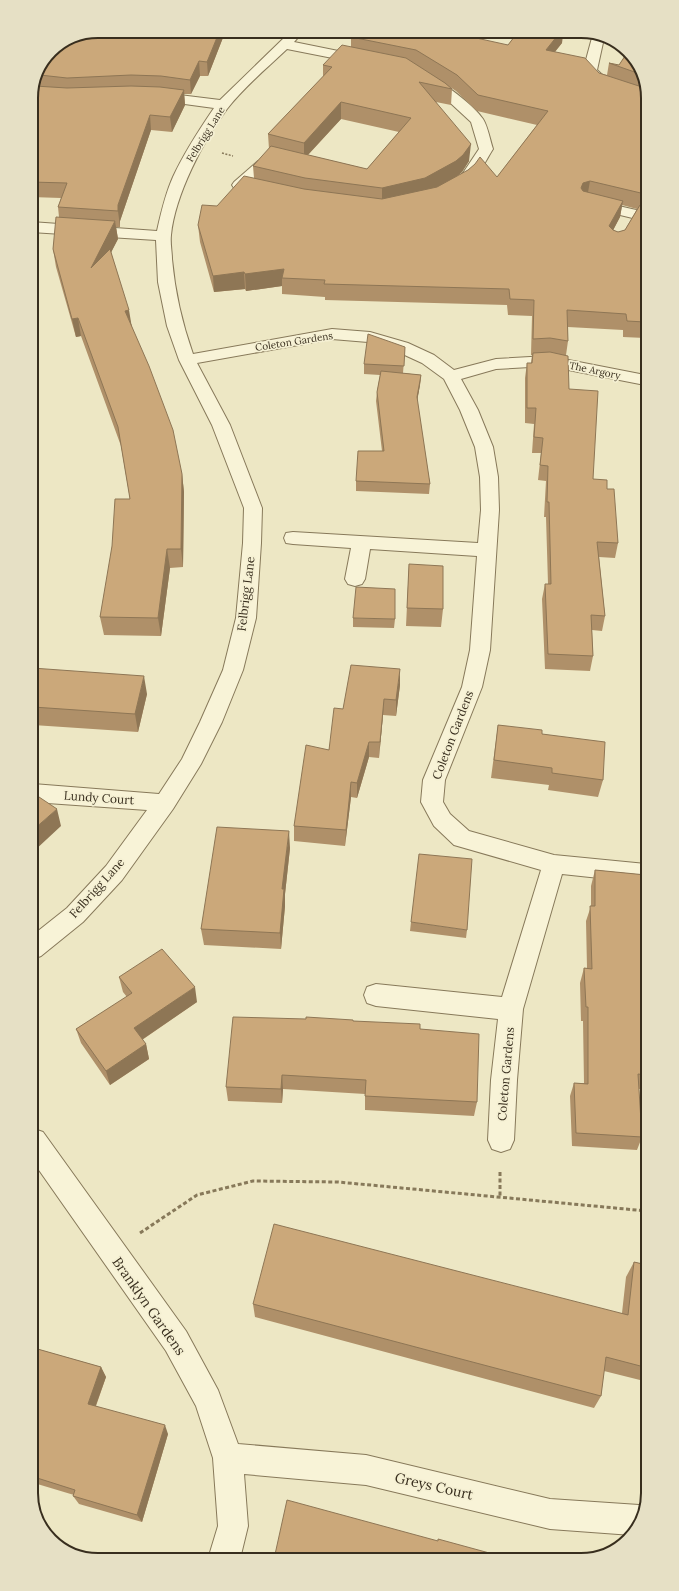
<svg xmlns="http://www.w3.org/2000/svg" width="679" height="1591" font-family="Lora,serif">
<rect width="100%" height="100%" fill="#ede7c4"/>
<g fill="none" stroke-linecap="round" stroke-linejoin="round">
<!-- minor casing -->
<g stroke="#87795a" stroke-width="2">
<path id="minor" d="M288,34h13l-7,8 69,14 5,1 2,3 -2,3 -5,1 -76,-15c-20,19 -43,38 -60,60 -24,32 -52,86 -56,126 -1,8 1,17 1,24 3,33 10,64 21,95l139,-25 38,3 38,11 26,12 20,15 42,-11 52,-3 97,19v10l-97,-19 -52,3 -35,10 17,31 15,37 5,30 1,33 -9,140 -8,37 -37,93 -2,22 7,12 19,17 85,24 92,9v19l-84,-9 -39,135 -6,71 -3,60 -4,9 -9,3 -9,-3 -4,-9 3,-60 7,-61 -122,-13 -9,-3 -3,-8 3,-8 9,-3 126,13 39,-127 -87,-25 -20,-19 -13,-24 2,-22 39,-93 8,-37 7,-94 -107,-7 -5,30 -3,5 -7,2 -7,-2 -3,-5 6,-31 -58,-4 -7,-1 -2,-5 2,-5 7,-1 185,11 3,-33 -1,-33 -5,-30 -15,-37 -16,-31 -22,-16 -26,-12 -28,-9 -36,-3 -135,24 33,62 32,83 -1,35 -5,75 -13,52 -21,52 -21,42 -28,45 -51,71 -39,42 -42,34 -8,3v-24l34,-27 39,-42 41,-56 -114,-8v-18l126,10 23,-35 18,-37 23,-52 13,-52 7,-75 1,-35 -32,-83 -33,-65 -12,-34 -9,-44 -2,-42 -125,-8v-10l126,9c4,-18 8,-36 16,-54 11,-24 26,-47 41,-69l-59,-8 -5,-1 -2,-3 2,-3 5,-1 65,8z
M593,34l11,4 -7,32 17,16 -2,3c-13,3 -22,-8 -29,-18z
M426,76c16,4 48,30 57,43 5,8 7,21 10,30 -8,12 -18,38 -35,34l-2,-3 7,-7 16,-24 -8,-27 -26,-24 -24,-15 -2,-3 2,-3z
M263,160l5,1 2,3 -20,19 12,3 2,3 -2,3 -5,1 -23,-5 -2,-3 2,-3 24,-21z
M592,200l53,12v9l-58,-14 -2,-3 2,-3z
M34,1129l9,3 143,199 32,59 20,54 128,11 184,44 89,6 4,1 -9,27 -2,2 -82,-6 -184,-44 -122,-11 4,52 -8,33h-32l10,-33 -5,-68 -17,-52 -30,-55 -132,-188z"/>
</g>
<!-- path-far1 -->
<path stroke="#87795a" stroke-width="1.5" stroke-dasharray="2 1.5" stroke-linecap="butt" d="M222,153l11,3"/>
<!-- path -->
<path stroke="#87795a" stroke-width="3" stroke-dasharray="4 2.5" stroke-linecap="butt" d="M500,1172v25
M140,1233l57,-38 56,-14 85,1 309,29"/>
<!-- minor -->
<use href="#minor" fill="#f8f3d7" fill-rule="evenodd"/>
</g>
<!-- wall -->
<path fill="#af9069" fill-rule="evenodd" d="M563,31l-1,12 -7,9 44,21 8,2 2,-12 10,2 8,-12 17,24 1,261 -22,-1v-7l-55,-3v14l-2,14 3,34 24,90 14,10 11,54 -3,15 -16,-1 6,59 -3,15 -10,-1 1,26 -3,15 -45,-2 -3,-70 3,-15h3l-2,-67h-2l2,-36 -8,-1 3,-27h-9l2,-29 -9,-1v-45l2,-15h4l1,-8h-1l1,-39 -24,-1 -1,-10 -182,-5v-3l-43,-3v-8l-36,5 -1,-2 -31,3 -14,-50 -2,-17 19,-19 37,-28 -1,-12 16,-17 -1,-15 55,-57v-12l28,-18v-10l157,8 10,-13zM450,87l6,4 21,20 60,14 -40,52 -40,-1 5,-4 7,-11 -33,-59 15,3 1,-16zM341,119l58,13 -32,37 -59,-14zM622,205l15,4 -12,21 -7,2 -5,-2 7,-13z
M224,35l-16,41h-8l-9,18h-7l1,11 -13,27 -21,-2 -31,91v6h-4l2,12 -7,13 21,75 50,147 2,18 -1,75 -13,1 -9,68 -57,-1 -4,-18 30,-118 -9,-53 -40,-110 -5,1 -20,-70 -3,-18 6,-32 -1,-10 3,-9 -30,-1v-103l20,-43 22,-15z
M405,347l-2,26 18,2 -1,10 -3,16 13,83 -1,10 -73,-3v-10l26,-30 -6,-50 1,-9 3,-17 -16,-1v-10z
M32,507l3,11v24l-3,1z
M409,564l34,45 -2,18 -35,-1z
M353,618l42,1 -1,9 -41,-1z
M32,668l115,26 -9,38 -105,-7z
M400,685l-4,31 -13,-1 -4,43 -10,-1 -12,41 -6,-1 -6,49 -51,-5v-15l35,-76 14,-41z
M643,690h3v42h-4l-2,-30z
M498,725l44,9 61,46 -5,17 -50,-7 1,-5 -58,-7z
M290,848l-5,46v12l-4,43 -77,-4 -3,-16z
M595,870l51,5 1,94h-2l2,28v17l-2,6 1,55 -5,14h-2l3,48 -5,13 -65,-4 -2,-50 4,-13h10l-1,-62h-2l-1,-38 4,-15h3l-1,-47 5,-15v-20z
M411,922l56,8 -1,8 -56,-7z
M119,977l78,25 -55,38 4,4 3,15 -39,26 -29,-42 -5,-14 51,-32 -4,-5z
M353,1021l67,8 57,73 -3,14 -109,-6v-16l-82,-5 -1,14 -54,-2 -2,-14z
M634,1262l13,3 1,117 -44,-11 -3,25 -7,12 -339,-91 -2,-13 369,9 4,-36z
M34,1348l67,19 5,10 -10,29 72,28 -26,88 -63,-18 -6,-8 1,-1 -40,-12z
M613,1546h3l-12,9v-1z"/>
<!-- shaded-wall -->
<path fill="#8e7655" d="M561,31h2l-1,12 -18,22 2,-15z
M218,35h6l-16,41 -1,-14z
M199,61l1,15 -9,18 -1,-14z
M184,90l1,15 -13,27 -2,-15z
M341,102v17l-37,40v-16z
M150,115l1,15 -31,91v6l-2,-16v-6z
M471,144l-2,17 -7,11 -7,6 -31,17 -42,9v-16z
M590,181l-3,17 -6,-10 2,-5z
M623,201l-3,16 -13,25 2,-16z
M115,221l3,18 -24,47 -3,-18z
M284,269l-2,9v8l-36,5 -1,-17z
M244,272l1,17 -31,3 -1,-16z
M129,310l3,18 -7,-17z
M78,318l3,18 -5,1 -4,-18z
M421,375l-1,10 -4,22 1,-10z
M32,420h1l3,18 -4,2z
M182,474l2,18 -1,75 -2,-18z
M32,507l3,11v24l-3,-11z
M167,549l3,19 -9,68 -3,-18z
M400,669v16l-4,31v-16z
M144,676l3,18 -9,38 -3,-18z
M384,699l-1,16 -4,43 1,-16z
M369,742v15l-12,41v-15z
M351,782v15l-6,49 1,-16z
M57,809l4,17 -28,26v-22z
M289,831l1,17 -5,46v12l-4,43 -1,-16 2,-44z
M195,987l2,15 -60,41 -3,-15z
M146,1044l3,15 -39,26 -4,-14z
M282,1075l1,14 -1,14 -1,-14z
M101,1367l5,10 -13,36 -5,-9z
M165,1425l3,9 -26,88 -5,-7z"/>
<!-- building -->
<path fill="#cba87a" stroke="#8e7655" d="M561,31l-15,19 39,8 14,15 46,15v106l-55,-13 -7,2 -2,5 2,3 40,10 -14,25 4,4 5,2 7,-2 15,-25 5,1v116l-18,-1 -1,-7 -59,-4 1,31 -18,-3 -17,1 1,-39 -24,-1 -1,-10 -185,-5 1,-4 -43,-2 2,-9 -39,5 -1,-2 -31,4 -15,-51 4,-20 15,1 27,-30 60,13 78,10 55,-12 31,-17 7,-6 5,-7 17,20 51,-66 -70,-16 -21,-20 -41,-25 -65,-13 3,-4 95,-1 59,13 10,-13z
M218,35l-11,27 -8,-1 -9,19 -29,-4 -30,-1 -64,3 -27,-3 11,-24 22,-15z
M342,45l64,13 39,25 7,6 -33,-7 52,62 -8,11 -7,6 -31,17 -43,10 -77,-10 -52,-12 18,-20 96,23 44,-51 -70,-16 -37,41 -36,-9 64,-67 -9,-2z
M627,53l16,22 -34,-12 10,2z
M35,86l32,2 64,-2 29,1 24,3 -14,27 -20,-2 -32,90v6l-60,-4 9,-24 -36,-1v-88z
M56,217l59,4 -24,47 19,-19 19,61 -4,1 24,55 24,64 9,44 -1,75h-14l-9,69 -58,-1 12,-71 3,-47h15l-12,-72 -40,-109 -6,1 -19,-70z
M368,334l37,13 -1,19 -40,-2z
M550,352l18,4 1,33 29,2 -5,88 14,1v9h7l4,54 -21,-1 8,74 -14,-1 2,41 -45,-2 -3,-70h6l-2,-82h-2l1,-36 -8,-1 3,-27 -9,-1 2,-29h-9v-45h5l1,-10z
M381,371l40,4 -4,22 13,87 -74,-3 2,-30h26l-7,-59z
M409,564l34,2v43l-36,-1z
M356,587l39,2v30l-42,-1z
M351,665l49,4 -4,31 -12,-1 -4,43h-11l-12,41 -6,-1 -5,48 -52,-4 12,-81 23,5 5,-42 9,1z
M32,668l112,8 -9,38 -102,-7z
M643,690h3v29z
M498,725l44,5v4l63,8 -2,38 -51,-7v-5l-58,-8z
M33,793l24,16 -24,21z
M217,827l72,4 -7,58h2l-4,44 -79,-4z
M419,854l53,5 -5,71 -56,-8z
M595,870l51,5 1,79h-3l3,43v14h-3l2,64 -8,-1 4,63 -66,-4 -2,-50 14,1v-77h-2l-2,-39 8,1 -2,-63h5z
M162,949l33,38 -61,41 12,16 -40,27 -30,-42 56,-36 -13,-16z
M233,1017l73,2v-2l47,3v1l67,3v5l59,5 -2,68 -112,-6 1,-16 -84,-5 -1,14 -55,-2z
M274,1224l354,91 6,-53 13,3 1,103 -42,-11 -5,39 -348,-92z
M34,1348l67,19 -13,37 77,21 -28,90 -64,-19 2,-6 -41,-13v-118l2,-4 -2,1z
M287,1500l151,41v-2l66,18 -230,2z
M613,1546h3l-4,3z"/>
<g text-anchor="middle" stroke-width="3.5" stroke-linejoin="round" paint-order="stroke">
<!-- far-street labels -->
<g font-size="10" fill="#382e1e" stroke="#f5f0d3">
<text transform="translate(205 134) rotate(-58)" y="4">Felbrigg Lane</text>
<text transform="translate(294 341) rotate(-9)" y="4">Coleton Gardens</text>
<text transform="translate(595 370) rotate(12)" y="4">The Argory</text>
</g>
<!-- street labels -->
<g font-size="12" fill="#382e1e" stroke="#f5f0d3">
<text transform="translate(246 594) rotate(-83)" y="4">Felbrigg Lane</text>
<text transform="translate(453 735) rotate(-69)" y="4">Coleton Gardens</text>
<text transform="translate(99 798) rotate(4)" y="4">Lundy Court</text>
<text transform="translate(97 888) rotate(-48)" y="4">Felbrigg Lane</text>
<text transform="translate(506 1074) rotate(-85)" y="4">Coleton Gardens</text>
</g>
<!-- near-street labels -->
<g font-size="14" fill="#382e1e" stroke="#f5f0d3">
<text transform="translate(149 1306) rotate(55)" y="5">Branklyn Gardens</text>
<text transform="translate(434 1486) rotate(13)" y="5">Greys Court</text>
</g>
</g>
<!-- crop -->
<path d="M0 0H679V1591H0ZM98 38H581A60 60 0 0 1 641 98V1493A60 60 0 0 1 581 1553H98A60 60 0 0 1 38 1493V98A60 60 0 0 1 98 38Z" fill="#e6e0c5" fill-rule="evenodd"/>
<path fill="none" stroke="#382e1e" stroke-width="2" d="M98 38H581A60 60 0 0 1 641 98V1493A60 60 0 0 1 581 1553H98A60 60 0 0 1 38 1493V98A60 60 0 0 1 98 38Z"/>
</svg>
